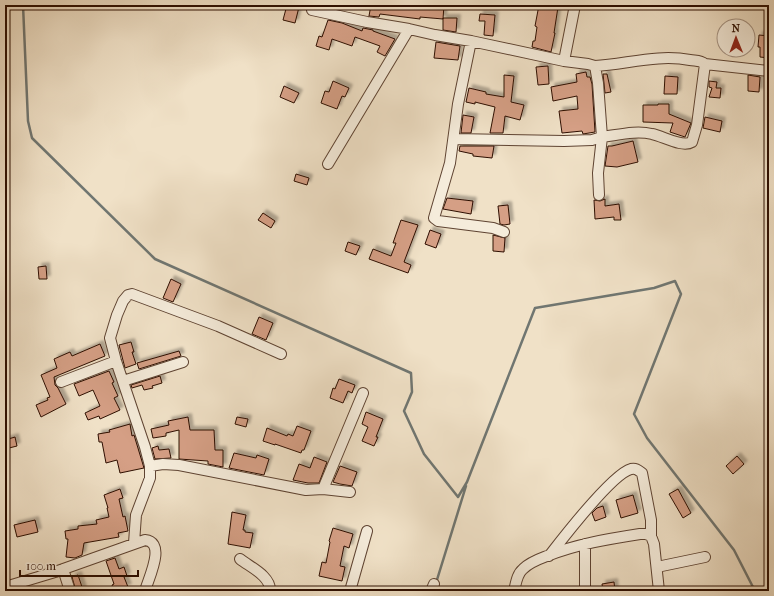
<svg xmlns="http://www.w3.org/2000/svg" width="774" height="596" font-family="'IM FELL French Canon',serif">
<defs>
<filter id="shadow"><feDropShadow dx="3.5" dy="-3.5" stdDeviation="1" flood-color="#0004"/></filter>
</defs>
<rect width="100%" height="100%" fill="#f0e1c7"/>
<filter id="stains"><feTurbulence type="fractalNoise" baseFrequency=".005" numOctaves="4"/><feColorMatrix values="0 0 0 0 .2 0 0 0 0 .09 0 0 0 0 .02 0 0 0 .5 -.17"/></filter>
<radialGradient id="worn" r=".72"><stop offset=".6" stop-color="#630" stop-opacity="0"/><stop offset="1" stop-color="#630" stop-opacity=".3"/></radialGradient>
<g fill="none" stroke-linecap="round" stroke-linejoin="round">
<!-- stream -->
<path stroke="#707671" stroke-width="2.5" d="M23,5l5,116 4,17 123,121 256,114 1,19 -8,19 20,43 34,43 9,-15 68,-174 119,-20 21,-7 6,13 -47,120 13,24 87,112 21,41
M436,583l30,-97"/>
</g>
<!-- building -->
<path fill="#d59f85" stroke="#2d0e00" filter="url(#shadow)" d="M287,5l12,2 -4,16 -12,-3z
M371,5h73l-1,14 -23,-2v2l-40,-5 -1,3 -10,-1z
M539,5l19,2 -4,26h1l-4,19 -19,-5 1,-6h2l2,-14 -2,-1z
M480,14l15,1 -2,21 -9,-1 1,-14h-6z
M443,18h14l-1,14 -13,-2z
M328,20l14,3 20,8 1,-3 10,2v1l22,8 -10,17 -8,-4 3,-6 -25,-9 -3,9 -20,-7 -3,11 -13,-4 3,-10 3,1z
M759,35l10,1 -1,12h1v10l-9,-1v-10h-2z
M436,42l24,4 -2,14 -24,-2z
M548,66l1,18 -11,1 -2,-18z
M586,72l1,5h3l2,7 3,48 -12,2 -1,-3 -20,2 -3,-22 19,-2 -1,-13 -24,5 -2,-14 26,-5 -1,-8z
M603,74h4l4,18 -6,1z
M504,75l10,1 -3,26 13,3 -4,15 -15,-4 -2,17h-13l5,-26 -20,-5v2l-9,-2 3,-14 17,4v2l18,3z
M748,75l12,2 -1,15 -11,-1z
M665,76l13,1 -1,17h-13z
M333,81l16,7 -4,9 -3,-1 -5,13 -16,-6 4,-12 4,1z
M709,81l8,1 -1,6h5l-1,10 -11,-1 3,-9 -3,-1z
M284,86l15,7 -5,10 -14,-6z
M658,104h11v10l22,9 -6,14 -15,-5 3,-9 -30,-1v-17h15z
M463,115l11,2 -3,16h-10z
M705,117l17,4 -2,11 -17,-4z
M633,141l5,21 -21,5 -12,-1 3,-20h4z
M460,146h34l-2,12 -19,-2v-2l-14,-3z
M296,174l13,4 -2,7 -13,-4z
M447,198l26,3 -2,13 -28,-5z
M605,199v7l14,-2 2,16h-7v-3l-19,2 -1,-19 6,1z
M508,205l2,19 -6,1 -4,-1 -2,-18z
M263,213l12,8 -4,7 -13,-8z
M401,220l17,5 -14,37 7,3 -3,8 -39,-14 4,-10 18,7 5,-13h-3z
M430,230l11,4 -5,14 -11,-4z
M493,235l12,3 -1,14 -11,-1z
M348,242l12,4 -4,9 -11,-4z
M46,266l1,13h-8l-1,-12z
M171,279l10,5 -8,18 -10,-4z
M259,317l14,6 -7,17 -14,-6z
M131,342l3,10h-2l4,12 -11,4 -6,-23z
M100,344l5,12 -51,21 1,8 3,3 8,16 -25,13 -5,-12 12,-5 -1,-2 3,-1 -9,-22 16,-7 -3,-9 16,-7 2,4z
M179,351l2,5 -42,13 -2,-6z
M109,371l5,11 -2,1 6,13 -4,2 6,12 -20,9 -1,-3 -11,4 -3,-7 15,-7 -7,-16 -14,6 -5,-12z
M160,376l2,7 -10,3 1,2 -9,2 -2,-5 -10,3 -1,-3z
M339,379l16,6 -3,8 -4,-2 -5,12 -13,-5 3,-10 2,1z
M366,412l17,7 -7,18h2l-4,9 -12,-5 6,-14 -6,-3z
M188,417l2,13h24l1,20h8v17l-15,-3v-3l-29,-2v-29l-13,3v3l-13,2 -2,-9 18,-4 -1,-4z
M237,417l11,2 -2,8 -11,-3z
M130,424l2,12 2,-1 10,33 -24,5 -3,-13 -11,3 -4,-21h-3l-1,-8 12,-2 -1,-2z
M297,426l14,5 -7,19h-2l-1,3 -26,-9v1l-12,-4 4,-13 20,8 1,-2 5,2z
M15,437l2,9 -12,3v-9z
M158,446l1,4 10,-1 2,9 -16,1 -3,-11z
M234,453l22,5 1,-3 12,4 -5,16 -35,-7z
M737,456l7,8 -11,10 -7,-8z
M314,457l13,5 -8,21h-11l-15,-3 6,-16 11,4z
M340,466l17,6 -5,14 -12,-2 -7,-2z
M120,489l3,9 -4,1 4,18 2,-1 3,15 -10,2 1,4 -35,6 -2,12 -7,3 -9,-1 2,-18h-2l-1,-8 13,-2v-3l19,-2 -1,-4 13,-3 -2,-9h1l-4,-13z
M678,489l13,24 -8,5 -14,-24z
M633,495l5,18 -17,5 -5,-18z
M603,506l3,11 -11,4 -3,-8 5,-5z
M232,512l14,3 -3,15h2v2l8,1 -3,15 -22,-4z
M35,520l3,12 -21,5 -3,-12z
M333,528l20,6 -4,14 -5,-2 -4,20 5,1 -3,14 -23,-5 3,-14 4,1 4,-21 -1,-1z
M115,558l4,11 5,-2 3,9 -3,1 4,10 -14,4 -2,-6 2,-1 -8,-23z
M78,575l5,15 -4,1h-3l-4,-14z
M614,582l1,9h-12l-1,-7z"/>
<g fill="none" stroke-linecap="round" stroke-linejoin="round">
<!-- minor casing -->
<g stroke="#5e4332" stroke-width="12">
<path id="minor" d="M312,10l55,12 42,7 26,6 36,6 93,20 11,-56
M471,41l-13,63 -8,59 -16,55 4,3 55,7 11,4
M564,61l24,3 7,2 3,17 4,54c16,-2 34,-7 50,-3 11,2 30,14 40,8l5,-17 8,-61c-5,-4 -9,-3 -15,-4 -32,-6 -63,4 -95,6
M705,64l64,7
M454,139l110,2 28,-1 10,-3 -4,36 1,22
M328,164l81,-135
M123,381l60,-19
M61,382l55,-21
M150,466l13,-2 16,1 127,25 17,-1 27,3
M323,489l40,-96
M134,543l2,-28 14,-37v-12l-5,-19 -29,-86 -6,-23 7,-23 6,-14 5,-6 4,-1 86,32 63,28
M549,556c14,-18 63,-82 82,-87 5,-1 7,1 11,4l9,47v16l3,8 5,47
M240,559c10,8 31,17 30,32
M657,567l48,-10
M63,569l7,22
M5,587l50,-15 90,-32c22,2 3,39 0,51
M350,591l17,-60
M431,591l3,-7
M514,591c2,-8 3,-17 9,-22 7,-7 16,-10 24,-13 30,-12 61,-17 93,-22h6l5,2
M585,591v-47"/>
</g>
<!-- minor -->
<use href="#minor" stroke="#f5ecdb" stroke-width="10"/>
</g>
<!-- margin -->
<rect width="774" height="596" fill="none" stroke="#f0e1c7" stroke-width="20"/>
<rect x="6" y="6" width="762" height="584" fill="none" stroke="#2d0e00" stroke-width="2"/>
<rect x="10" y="10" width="754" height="576" fill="none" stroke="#2d0e00"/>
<!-- north arrow -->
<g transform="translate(736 38) rotate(359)"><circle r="19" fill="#f5ecdb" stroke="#a59383"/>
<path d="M0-3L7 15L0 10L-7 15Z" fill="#8f2418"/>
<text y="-6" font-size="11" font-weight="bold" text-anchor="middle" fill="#2d0e00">N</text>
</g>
<!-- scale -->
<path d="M20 570v6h118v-6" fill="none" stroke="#2d0e00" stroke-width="2"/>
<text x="26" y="570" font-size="12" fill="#2d0e00" stroke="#f5ecdb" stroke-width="3" paint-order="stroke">100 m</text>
<rect width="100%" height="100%" filter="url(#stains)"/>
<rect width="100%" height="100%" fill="url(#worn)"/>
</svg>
